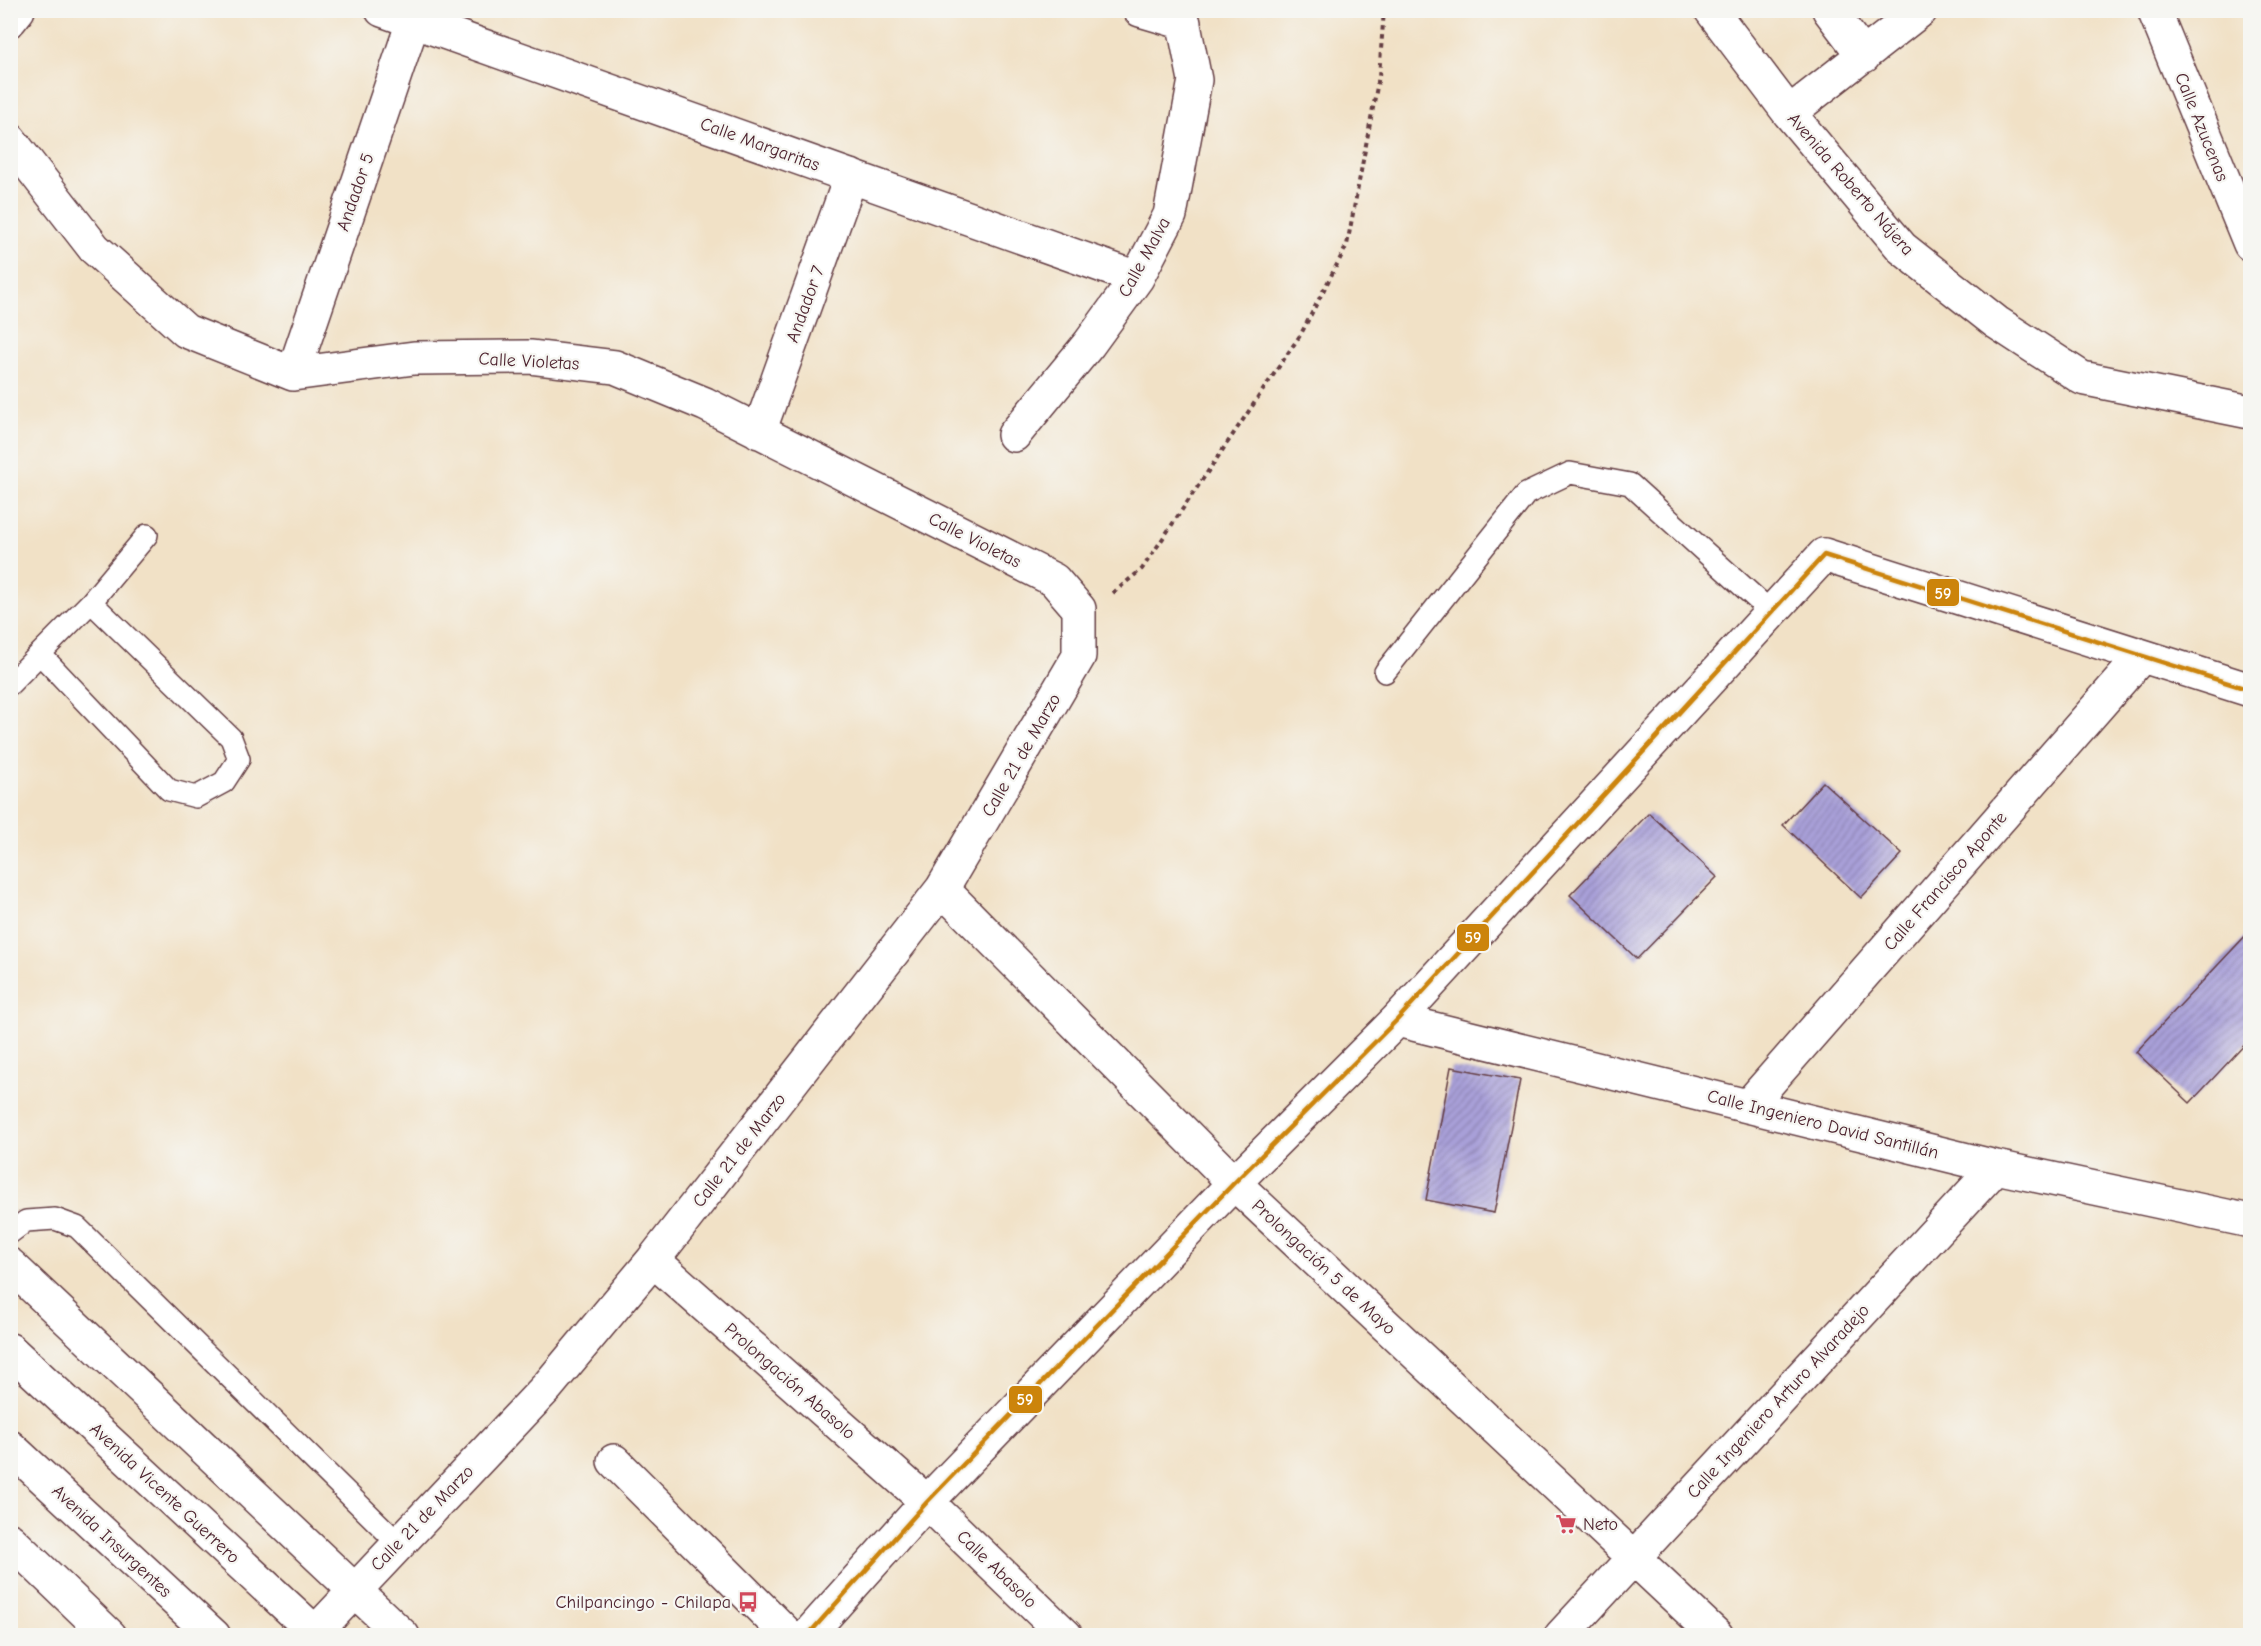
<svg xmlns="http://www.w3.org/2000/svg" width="2261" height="1646" font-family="'Comic Neue',sans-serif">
<defs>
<pattern id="building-hatch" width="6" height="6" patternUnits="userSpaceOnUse" patternTransform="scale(1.5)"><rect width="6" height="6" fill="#a9a0d9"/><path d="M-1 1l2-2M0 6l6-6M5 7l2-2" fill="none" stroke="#8c82b0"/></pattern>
</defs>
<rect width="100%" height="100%" fill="#f6f6f2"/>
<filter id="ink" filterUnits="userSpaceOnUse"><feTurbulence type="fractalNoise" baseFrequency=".0167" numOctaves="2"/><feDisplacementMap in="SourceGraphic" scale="12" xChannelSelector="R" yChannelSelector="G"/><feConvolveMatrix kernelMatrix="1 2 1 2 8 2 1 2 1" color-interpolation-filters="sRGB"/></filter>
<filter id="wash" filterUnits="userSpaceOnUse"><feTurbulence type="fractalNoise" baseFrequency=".008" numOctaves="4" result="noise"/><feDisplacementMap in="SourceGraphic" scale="24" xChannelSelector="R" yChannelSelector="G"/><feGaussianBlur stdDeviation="1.35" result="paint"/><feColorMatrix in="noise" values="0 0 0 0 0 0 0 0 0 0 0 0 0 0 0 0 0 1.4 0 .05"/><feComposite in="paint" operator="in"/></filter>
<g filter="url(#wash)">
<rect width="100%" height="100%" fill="#f1e1c6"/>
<g id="blocks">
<!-- building -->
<path fill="url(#building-hatch)" d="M1823,782l79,72 -41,44 -78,-73z
M1649,813l68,64 -80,82 -67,-64z
M2250,931v108l-60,64 -54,-51z
M1451,1067l69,13 -26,133 -68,-13z"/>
</g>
</g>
<g filter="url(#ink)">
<use href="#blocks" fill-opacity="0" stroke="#633c42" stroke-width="1.5"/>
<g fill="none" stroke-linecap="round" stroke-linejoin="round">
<!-- service casing -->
<g stroke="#633c42" stroke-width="24">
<path id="service" d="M41,655l128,135 27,7 28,-15 15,-23 -8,-21 -140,-136
M1385,672l141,-178 44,-21 60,11 141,128
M10,684l81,-82 56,-67
M10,1233l16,-12 29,-2 22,8 321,316"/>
</g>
<!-- minor casing -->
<g stroke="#633c42" stroke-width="36">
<path id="minor" d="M382,10l755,268
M1140,10l44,13
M1711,10l78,103 113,135 94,74 86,56 168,34
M1829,10l35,46
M2154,10l96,234
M10,20l8,-10
M1789,113l132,-103
M10,140l84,108 92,83 107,43 121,-16 116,-1 85,10 90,37 349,176 25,29v47l-137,233 -289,371 -106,127 -235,249
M293,374l124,-364
M759,432l92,-256
M1014,435l75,-91 48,-66 33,-63 25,-135 -14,-70
M942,889l292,294 483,453
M1397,1020l599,147 254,54
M1748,1106l394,-450
M653,1260l274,242 139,134
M614,1461l175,175
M807,1636l120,-134 307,-319 163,-163 427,-465 426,135
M1561,1636l435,-469"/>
</g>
<!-- tertiary casing -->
<g stroke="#633c42" stroke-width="36">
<path id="tertiary" d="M10,1265l393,371
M10,1540l100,96"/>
</g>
<!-- secondary casing -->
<g stroke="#633c42" stroke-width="36">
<path id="secondary" d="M10,1350l309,286
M10,1447l204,189"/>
</g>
<!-- path -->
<path stroke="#633c42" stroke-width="4" stroke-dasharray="4.5 4.5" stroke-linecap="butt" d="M1113,593l29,-24 159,-235 46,-89 32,-169 5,-66"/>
<!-- service -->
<use href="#service" stroke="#fff" stroke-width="21"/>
<!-- minor -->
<use href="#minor" stroke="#fff" stroke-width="33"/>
<!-- tertiary -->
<use href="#tertiary" stroke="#fff" stroke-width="33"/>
<!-- secondary -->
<use href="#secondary" stroke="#fff" stroke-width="33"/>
<!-- bus-1 casing -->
<g stroke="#f6f6f2" stroke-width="9">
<path id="bus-1" d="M807,1636l120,-134 307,-319 163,-163 427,-465 426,135"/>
</g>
<!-- bus-1 -->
<use href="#bus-1" stroke="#cc840b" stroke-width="4.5"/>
</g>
</g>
<!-- icons -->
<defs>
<g id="supermarket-bare" transform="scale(1.62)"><path d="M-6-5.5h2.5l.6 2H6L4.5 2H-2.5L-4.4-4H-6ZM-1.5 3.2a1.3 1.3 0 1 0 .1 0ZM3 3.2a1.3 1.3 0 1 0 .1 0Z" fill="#d1495b" stroke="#f6f6f2" stroke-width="2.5" paint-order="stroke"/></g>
<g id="bus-bare" transform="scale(1.62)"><path d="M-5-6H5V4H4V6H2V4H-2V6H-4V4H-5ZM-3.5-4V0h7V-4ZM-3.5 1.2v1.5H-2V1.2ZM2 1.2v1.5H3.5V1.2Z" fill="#d1495b" stroke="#f6f6f2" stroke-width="2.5" paint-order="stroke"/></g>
</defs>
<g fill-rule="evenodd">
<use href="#supermarket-bare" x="1566" y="1524"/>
<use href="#bus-bare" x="748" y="1602"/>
</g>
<g text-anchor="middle" stroke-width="4.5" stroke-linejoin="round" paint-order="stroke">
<!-- street labels -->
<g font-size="18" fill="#4a1f2b" stroke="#f6f6f2">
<text transform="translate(2202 127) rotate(68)" y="6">Calle Azucenas</text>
<text transform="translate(760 144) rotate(20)" y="6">Calle Margaritas</text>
<text transform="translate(1851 184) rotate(49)" y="6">Avenida Roberto Nájera</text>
<text transform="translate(355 192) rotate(-71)" y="6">Andador 5</text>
<text transform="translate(1144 257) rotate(-61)" y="6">Calle Malva</text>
<text transform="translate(805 304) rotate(-70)" y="6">Andador 7</text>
<text transform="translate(529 361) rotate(3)" y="6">Calle Violetas</text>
<text transform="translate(975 540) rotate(27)" y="6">Calle Violetas</text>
<text transform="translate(1021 755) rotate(-60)" y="6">Calle 21 de Marzo</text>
<text transform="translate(1945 881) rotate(-49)" y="6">Calle Francisco Aponte</text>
<text transform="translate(1823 1124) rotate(14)" y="6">Calle Ingeniero David Santillán</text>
<text transform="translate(739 1150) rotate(-52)" y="6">Calle 21 de Marzo</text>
<text transform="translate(1324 1267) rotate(43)" y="6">Prolongación 5 de Mayo</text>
<text transform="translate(790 1381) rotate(41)" y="6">Prolongación Abasolo</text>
<text transform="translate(1778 1401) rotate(-47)" y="6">Calle Ingeniero Arturo Alvaradejo</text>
<text transform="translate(165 1493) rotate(43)" y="6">Avenida Vicente Guerrero</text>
<text transform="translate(422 1518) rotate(-46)" y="6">Calle 21 de Marzo</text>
<text transform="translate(112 1541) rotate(43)" y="6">Avenida Insurgentes</text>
<text transform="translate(997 1569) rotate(44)" y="6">Calle Abasolo</text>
</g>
<!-- poi labels -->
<g font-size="18" fill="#4a1f2b" stroke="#f6f6f2" text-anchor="start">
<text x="1583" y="1530">Neto</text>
<text x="731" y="1608" text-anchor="end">Chilpancingo - Chilapa</text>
</g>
</g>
<g stroke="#f6f6f2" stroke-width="2">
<rect x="1926" y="578" width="34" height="29" rx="6" fill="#cc840b"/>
<rect x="1456" y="923" width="34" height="29" rx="6" fill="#cc840b"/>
<rect x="1008" y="1385" width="35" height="29" rx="6" fill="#cc840b"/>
</g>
<g font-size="16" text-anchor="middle" font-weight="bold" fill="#fff">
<text x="1943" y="599">59</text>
<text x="1473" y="943">59</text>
<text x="1025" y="1405">59</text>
</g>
<!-- margin -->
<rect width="2261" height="1646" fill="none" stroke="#f6f6f2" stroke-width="36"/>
</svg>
